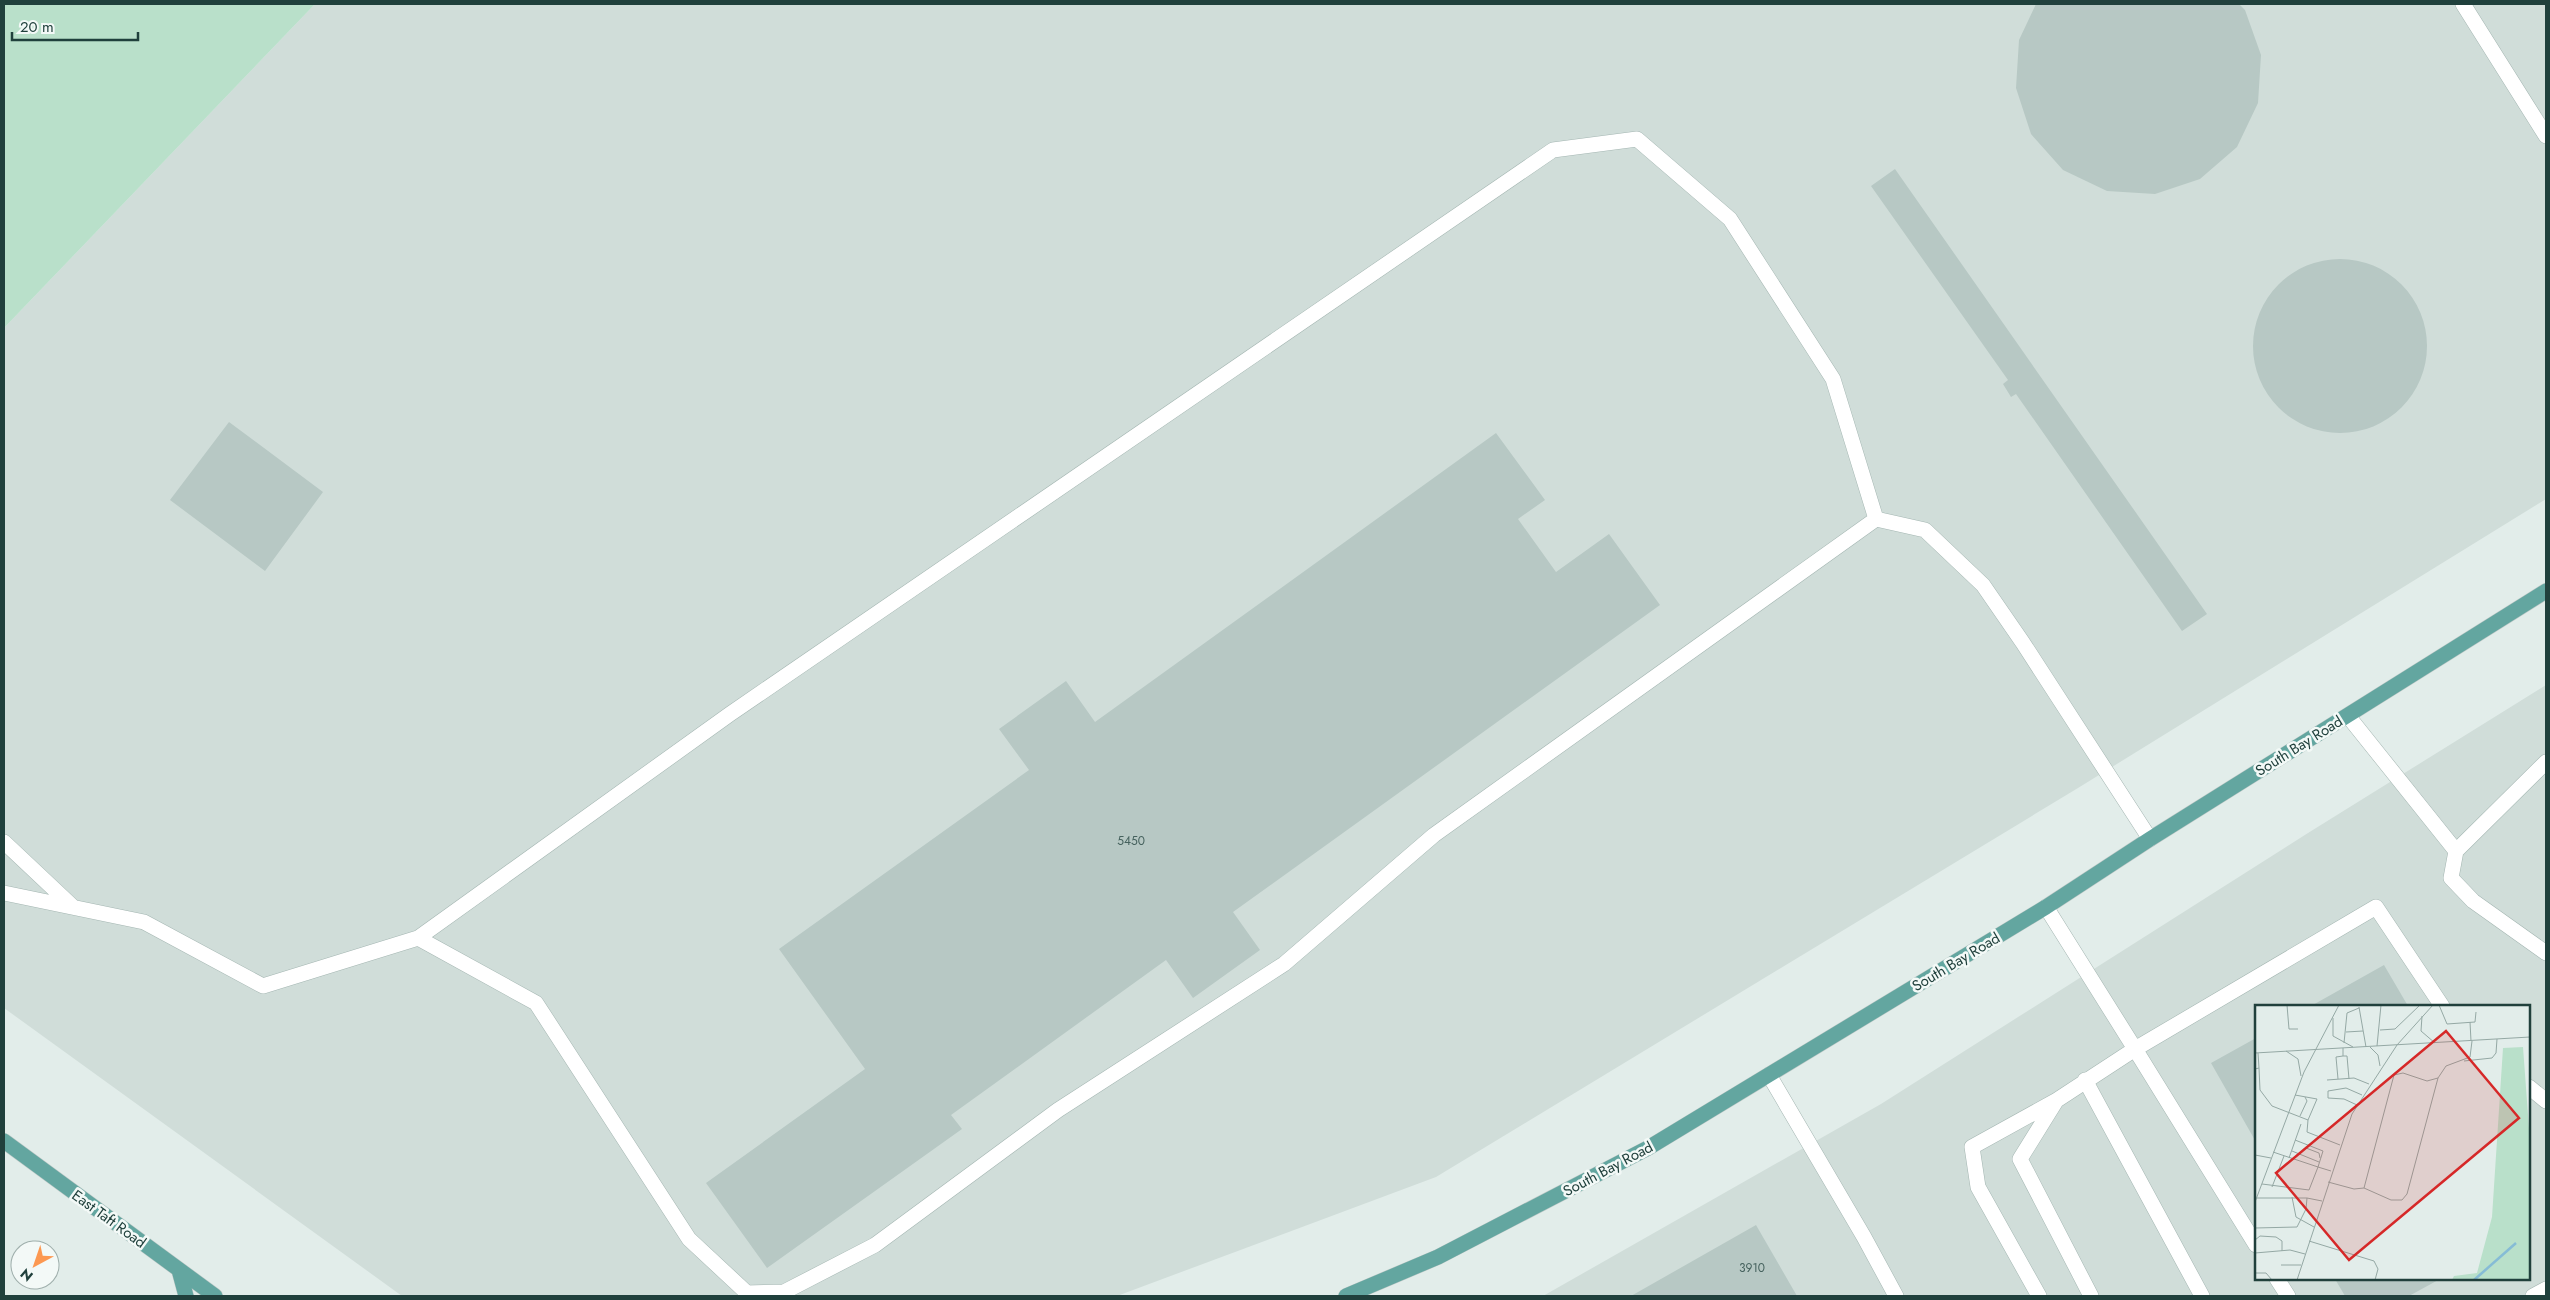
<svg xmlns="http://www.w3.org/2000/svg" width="2550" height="1300" font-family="Jost,sans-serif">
<rect width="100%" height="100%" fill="#e2edea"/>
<!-- built -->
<path fill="#d0ddd9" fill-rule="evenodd" d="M315,4h2231v495l-468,289 -642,389 -319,119h-715l-398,-288v-680z
M2546,685v611h-1003l338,-192 427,-271zM2256,1006h273v273h-273z"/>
<!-- green -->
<path fill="#b9e0ca" d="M4,4h311l-311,324z"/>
<!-- building -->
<path fill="#b7c8c4" d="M2036,4h203l6,6 16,45 -3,48 -21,44 -37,32 -45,15 -48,-3 -44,-21 -32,-36 -15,-46 3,-48z
M1895,169l312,445 -25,17 -166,-237 -5,3 -8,-13 5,-4 -137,-194z
M2253 346a87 87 0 1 1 174 0a87 87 0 1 1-174 0Z
M229,422l94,70 -58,79 -95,-71z
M1496,433l49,67 -27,19 38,53 53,-38 51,71 -427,307 27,38 -67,48 -27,-38 -215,155 11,14 -195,139 -61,-85 159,-114 -86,-120 250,-179 -30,-41 67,-48 29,41z
M2384,965l24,41h-97z
M2256,1038v104l-45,-79z
M1756,1225l41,71h-166z
M2335,1279h105l-31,17h-64z"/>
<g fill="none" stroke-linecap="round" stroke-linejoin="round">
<!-- minor casing -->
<g stroke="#a4b6b2" stroke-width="16">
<path id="minor" d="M2463,4l83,132
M2348,716l108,135
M2546,762l-90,89 -5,27 22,23 73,52
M4,842l68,64
M4,893l140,29 119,64 155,-48 118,65 153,236 58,54 37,-1 91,-47 183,-135 226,-146 150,-129 442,-316 49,11 58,55 40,58 127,196
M2046,907l89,142 241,-142 66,99
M418,938l312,-224 823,-564 84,-11 93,80 103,160 43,140
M1769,1075l95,162 32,59
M2085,1080l117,216
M2529,1087l17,14
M2056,1101l-36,58 71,137
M2277,1279l11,17
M2039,1296l-61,-109 -6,-40 85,-47 78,-51 121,196
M2533,1296l13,-7"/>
</g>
<!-- major casing -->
<g stroke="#c1cac8" stroke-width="16">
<path id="major" d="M4,1141l211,155
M179,1270l7,26
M1346,1296l92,-39 210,-109 398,-241 104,-68 396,-248"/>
</g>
<!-- minor -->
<use href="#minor" stroke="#fff" stroke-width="15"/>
<!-- major -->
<use href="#major" stroke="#63a6a0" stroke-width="15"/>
</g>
<g text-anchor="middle" stroke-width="5" stroke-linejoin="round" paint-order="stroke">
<!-- number labels -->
<g font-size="12" fill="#46625e">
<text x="1131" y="845">5450</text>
<text x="1752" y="1272">3910</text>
</g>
<!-- street labels -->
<g font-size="15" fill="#20403c" stroke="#f3f9f7">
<text transform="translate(2299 746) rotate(-32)" y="5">South Bay Road</text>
<text transform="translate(1956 962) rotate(-31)" y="5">South Bay Road</text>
<text transform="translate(1608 1169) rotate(-28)" y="5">South Bay Road</text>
<text transform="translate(109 1219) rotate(36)" y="5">East Taft Road</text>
</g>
</g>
<!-- overview -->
<g transform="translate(2255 1005)">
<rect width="275" height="275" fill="#e2edea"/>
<path d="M268,42l7,95v138h-78l2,-4 23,-3 15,-56 11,-169z" fill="#b9e0ca"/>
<path fill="none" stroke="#86bcd6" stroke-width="2.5" d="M219,275l42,-37"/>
<path fill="none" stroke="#94a8a4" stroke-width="1" d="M32,0l2,24h9M184,0l8,19 28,-2 1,-10M104,2l7,40M167,11l-1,15 14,12M78,13v18l20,11M215,17l1,19M125,25l15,-1 25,-24M91,27l17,-1M89,38l3,-30 12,-5M142,40l36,-40M122,41l4,-41M115,42l8,8 2,11M88,43v8h4l2,23M31,46l12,8 3,17M0,48l275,-16M3,48l1,15M275,50v21M209,56l28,-3 4,-5 1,-14M0,64l4,-1 1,22 12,16 36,14 -1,12 33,13M83,74l-2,-22 7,-1M72,75l27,-2 15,6M40,90l22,4 -9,21M102,100l-13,-6 -16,-1v-7l18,-3 16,7M45,111l7,-15 -2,-4M51,143l13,5 1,5M37,146l27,11M18,147l45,15 5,-16 -28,-11M0,150l16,3M34,153l12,-34M73,177l26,7 10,-1 30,-113 9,-2 24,8 11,-3 8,-12 24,-9 2,-16M7,179l47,6 9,-23 13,4M17,182l12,-31M109,183l27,12h11l5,-6 31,-116M37,192l4,20 18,10M52,193l15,3M0,197l49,-130 35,-67M0,223l42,-1 9,-18 1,-11h-50M0,235l5,-4 16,1 6,4v10M54,236l65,20 4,8 -3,11M0,248l35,-3 15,4M26,260h20M0,268h11l6,7M42,275l55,-166 45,-69"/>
<path fill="#d62828" fill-opacity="0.15" stroke="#d62828" stroke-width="2.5" d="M191,26l73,87 -170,142 -73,-87z"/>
<rect width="275" height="275" fill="none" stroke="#20403c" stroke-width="2.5"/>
</g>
<!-- border -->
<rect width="2550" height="1300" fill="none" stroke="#20403c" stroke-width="10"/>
<!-- north arrow -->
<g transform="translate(35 1265) rotate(220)"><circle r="24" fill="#f3f9f7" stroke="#9fafac"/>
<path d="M0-4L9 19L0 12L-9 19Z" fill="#fc9851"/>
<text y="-8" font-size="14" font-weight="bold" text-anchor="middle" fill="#20403c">N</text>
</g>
<!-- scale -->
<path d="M12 32v8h126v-8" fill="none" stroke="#20403c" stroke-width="2.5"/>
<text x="20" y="32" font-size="15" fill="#20403c" stroke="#f3f9f7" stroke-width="4" paint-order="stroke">20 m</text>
</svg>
